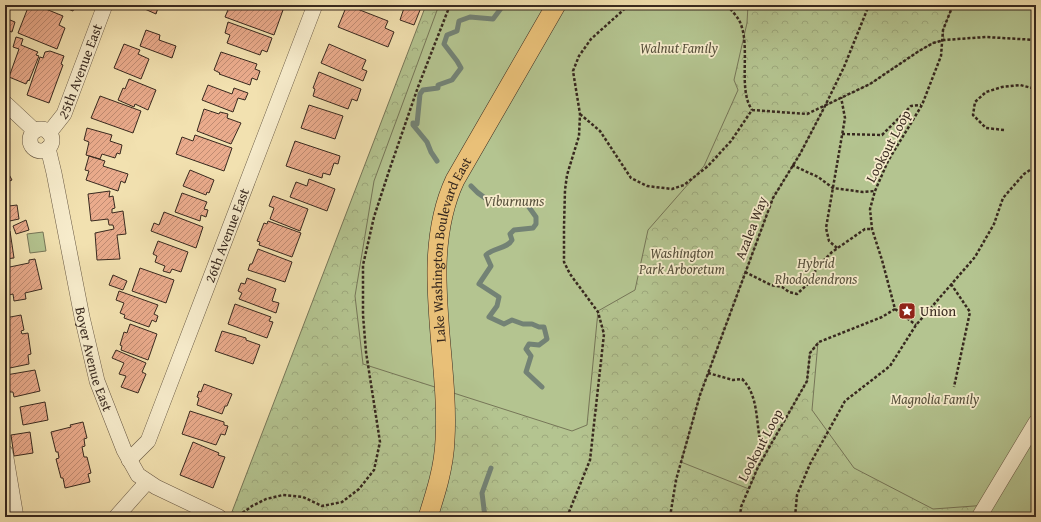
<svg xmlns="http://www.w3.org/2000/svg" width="1041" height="522" font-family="'Gentium Book Plus',serif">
<defs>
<pattern id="park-crowns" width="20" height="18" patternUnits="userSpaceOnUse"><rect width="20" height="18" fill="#b4c490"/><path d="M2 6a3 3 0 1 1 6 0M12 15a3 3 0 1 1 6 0" fill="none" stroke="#9ca87c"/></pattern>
<pattern id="building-hatch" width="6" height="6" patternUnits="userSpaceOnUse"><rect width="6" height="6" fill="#eaab8c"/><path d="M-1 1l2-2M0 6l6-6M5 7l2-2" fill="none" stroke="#bf8b72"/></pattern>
</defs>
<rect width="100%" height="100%" fill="#f2e1b0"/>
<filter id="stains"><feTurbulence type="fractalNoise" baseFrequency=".005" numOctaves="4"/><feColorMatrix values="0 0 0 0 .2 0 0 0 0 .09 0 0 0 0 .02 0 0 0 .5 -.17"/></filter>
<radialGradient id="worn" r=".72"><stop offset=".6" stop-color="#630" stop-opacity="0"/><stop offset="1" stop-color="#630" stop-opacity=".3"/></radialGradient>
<!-- park -->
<path fill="url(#park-crowns)" stroke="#767658" d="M426,5h610v512h-806z"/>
<!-- garden -->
<path fill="#b4c490" stroke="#767658" d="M439,5h309l-1,18 -13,57 4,10 -34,76 -56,64 -13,60 -37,21 -11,114 -15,6 -209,-67 -8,-68 19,-115z
M953,5h83v512h-55l7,-12 -55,4 -79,-41 -42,-58 6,-68 -8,11 -3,28 -49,86 -9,22 -68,-27 19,-67 73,-197 27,-44 25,-48 45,-22 49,-33 14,-8 11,-3 -1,-10z
M43,232l3,19 -16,2 -3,-19z"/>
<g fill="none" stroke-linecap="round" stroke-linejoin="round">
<!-- stream -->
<path stroke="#738275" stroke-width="5" d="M437,161l-6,-9 -4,-10 -14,-17v-2l4,1 3,-30 3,-4 15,-2v-3l14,-5 9,-12 -4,-7 -13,-17 3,-9 10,-4 2,-10 11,-4 23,2 9,-12
M471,186c7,8 17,15 27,16 4,1 9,-2 13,-2 6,1 9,3 15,3l10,14v7l-3,4 -19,2 -4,4 2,6c-5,9 -18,7 -26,15l5,11 -12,18 20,13 -2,9 -8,11 15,7 8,-4 11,4h9l7,3h5l3,12 -8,6 -10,-1 -3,5 5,7 -5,16 16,15
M485,517l-3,-24 9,-25"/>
</g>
<!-- building -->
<path fill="url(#building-hatch)" stroke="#38291f" d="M29,5h7l27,11 -4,9 6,3 -8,21 -39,-16z
M58,5h17l-2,6z
M139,5h20l-3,9 -18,-8z
M230,5h38l15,5 -9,25 -49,-18z
M347,5l41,16 -3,7 9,4 -6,15 -50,-20z
M405,5l15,5 -6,15 -14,-5z
M5,18l10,4 -3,10 -7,-2z
M228,22l44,16 -5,14 -5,-2 -2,5 -33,-12 3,-8 -5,-2z
M146,30l14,5 -1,5 17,6 -4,12 -32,-12z
M16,37l7,2 -2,6 17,7 -2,3 3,1 -10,25 -1,-1 -2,4 -17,-7 10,-28 -6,-2z
M124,44l16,6 -2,4 11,5 -8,20 -27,-11z
M329,44l37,16 -4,9 5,2 -4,10 -42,-18z
M50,51l14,5 -3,8 2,1 -14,38 -22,-8 13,-38 3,1 2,-6z
M221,52l36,12 -2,5 5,2 -3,9 -5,-2 -2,7 -31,-11 1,-1 -6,-3z
M319,72l42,17 -4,12 -5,-2 -4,10 -35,-13 2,-7 -2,-1z
M129,79l27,11 -8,20 -13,-6 -1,3 -16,-7 5,-12 2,1z
M208,85l24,9 2,-6 14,5 -3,7 -7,-2 -5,14 -31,-12z
M100,96l41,15 -8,22 -42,-15z
M309,105l34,11 -8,23 -34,-11z
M204,109l15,5 1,-2 8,2 -1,4 14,5 -10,21 -34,-13z
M87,128l25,7 -2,6 12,4 -2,9 -3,-1 -2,5 -13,-4 -2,5 -14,-4 3,-13 -5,-2z
M195,135l37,13 -8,23 -48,-17 6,-17 11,4z
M295,141l45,15 -2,8 -4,-1 -4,12 -7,-2 -1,5 -36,-12z
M89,156l16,5 -2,5 25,8 -3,9 -4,-2 -3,10 -32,-11 3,-9 -4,-1z
M5,167l7,13 -7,3z
M190,170l24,10 -5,13 -2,-1 -1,3 -23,-9z
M309,179l26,10 -8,22 -37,-14 6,-15 11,4z
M110,191l-1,6 4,-1 2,12 -3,1v4l11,-2 3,23 -9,1 3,24 -23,1 -2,-27 19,-4 -1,-4h-4l-1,-6 -17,2 -3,-27z
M182,193l25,9 -3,7 4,1 -2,7 -5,-2 -1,6 -25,-9z
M273,196l35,13 -8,22 -30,-12 4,-11 -5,-2z
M5,201h3l1,5 8,-1 2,14 -14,3z
M164,212l39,15 -7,21 -45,-17 3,-8 5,2z
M26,220l3,10 -13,4 -3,-8z
M268,221l33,12 -9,24 -33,-12 1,-3 -3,-1 7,-18 3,1z
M5,231h5l4,27 -9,1z
M158,241l30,11 -7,20 -9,-3 -2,4 -7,-2 2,-5 -10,-4 2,-6 -4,-2z
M258,249l34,13 -7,20 -37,-12 2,-6h2z
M35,259l7,30 -17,4 1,6 -12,2 -1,-7 -8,2v-28l24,-5v-3z
M140,268l34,12 -8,23 -34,-12z
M113,275l14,6 -4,9 -14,-5z
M247,278l29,11 -4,12 7,2 -3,10 -37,-14 3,-6 -4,-2 3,-8 4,1z
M119,291l39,14 -4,9 4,2 -2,6 -4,-2 -3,7 -25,-9 1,-3 -5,-2 4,-10 -8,-3z
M235,304l36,13 -2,4 4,1 -6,16 -39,-14z
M21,315l3,15 -3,1 1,3 6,-1 3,21 -3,1 1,9 -24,5v-51z
M130,324l27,10 -9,26 -27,-10 1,-4 -2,-1 4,-13 3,1z
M222,331l24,7v2l14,5 -7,19 -38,-13z
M116,350l30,13 -4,9 4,2 -8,19 -17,-6 5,-11 -7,-2 5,-11 -12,-5z
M35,370l5,21 -26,6 -1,-5h-3l-4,-17z
M204,384l28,10 -5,12h-2l-3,8 -25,-9 2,-7 -2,-1 2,-6 2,1z
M45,402l3,18 -25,5 -3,-18z
M190,411l34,11v3l4,1 -3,9 -4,-1 -5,11 -34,-11z
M83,422l4,16 -3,1 1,7 -3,1 2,10h3l4,16 -3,1 2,8 -25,6 -2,-10h-2l-5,-19 3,-1 -1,-6h-2l-5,-20 20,-5 -1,-2z
M30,432l3,21 -19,3 -3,-21z
M193,442l26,11 -1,2 7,2 -12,31 -33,-13z"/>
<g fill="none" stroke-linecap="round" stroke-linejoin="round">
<!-- minor casing -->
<g stroke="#665743" stroke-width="16">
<g id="minor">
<path d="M5,103l30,28"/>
<circle cx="41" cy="140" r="11"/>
<path id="s1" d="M49,133l15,-19 41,-109"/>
<path id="s2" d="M48,148l6,25 28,144 15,64 27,69 14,25 18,12 63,30"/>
<path d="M5,452l11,65"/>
<path id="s3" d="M129,460l19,-19 167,-436"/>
<path d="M116,517l31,-35"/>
<path d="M979,517l57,-95"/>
</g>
</g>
<!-- major casing -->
<g stroke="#38291f" stroke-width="20">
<g id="major">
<path id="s4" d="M428,517c8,-25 16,-50 17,-77 5,-84 -27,-181 10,-260l101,-175"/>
</g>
</g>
<!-- path -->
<path stroke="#38291f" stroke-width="2.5" stroke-dasharray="3 2" stroke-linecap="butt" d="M727,5c4,5 9,10 12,15 13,25 -2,68 13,90
M752,110l55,4 63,-30 49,-33 14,-8 11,-3 42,-3 50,3
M580,114l20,17 31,47 16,8 25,3 12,-4 24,-19 23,-25 21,-31
M1004,130l-18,-2 -13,-13 2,-13 11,-10 16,-5 18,-2 16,4
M842,134l40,1 29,-29 10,-1
M792,165l26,12 15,11 30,4 12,-1
M837,248l-8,-7 -3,-13 19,-110 -4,-21
M745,272l26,13 11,2 7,5 8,2 14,-13 6,-14 15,-15 33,-23h7
M951,284l19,28 -16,75
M895,309l21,16
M708,373l25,7 9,-1c16,15 14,41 18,61l10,7
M233,513l8,1 11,-8 14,-7 17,-4 20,2 19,9 20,-4 17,-13 15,-19 6,-28 -14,-90 -3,-37v-50l11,-48 15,-46 29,-84 32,-82
M567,517l23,-57 14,-126 -6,-22 -28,-38 -6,-12v-35l1,-37 2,-15 12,-39 1,-22 -7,-43 6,-15 12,-17 38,-34
M670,517l6,-37 24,-85 73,-197 27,-44 25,-48 19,-39 25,-62
M740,517l1,-10 17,-40 49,-86 3,-28 9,-11 63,-25 13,-8 -13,-49 -10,-31 -2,-20 5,-18 13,-30 34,-56 19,-49 2,-26 10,-25
M795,517l2,-22 13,-31 35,-63 45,-35 26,-41 59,-68 19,-33 9,-26 21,-24 12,-8"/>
<!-- minor -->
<use href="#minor" stroke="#f7eccc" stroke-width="15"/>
<!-- major -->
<use href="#major" stroke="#e9c078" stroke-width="19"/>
</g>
<!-- icons -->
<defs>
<g id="sight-square" transform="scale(0.9)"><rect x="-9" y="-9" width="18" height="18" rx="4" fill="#8f2418" stroke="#f7eccc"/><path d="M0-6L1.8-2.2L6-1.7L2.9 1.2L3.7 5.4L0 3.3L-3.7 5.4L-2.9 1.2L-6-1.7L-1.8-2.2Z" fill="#fff"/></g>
</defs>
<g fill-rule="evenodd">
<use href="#sight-square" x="907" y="311"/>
</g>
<g text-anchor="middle" stroke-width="3.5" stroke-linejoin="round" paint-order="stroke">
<!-- park labels -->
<g font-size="14" font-style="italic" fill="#57503b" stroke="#f7eccc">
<text x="679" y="53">Walnut Family</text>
<text x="514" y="206">Viburnums</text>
<text x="682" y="258">Washington<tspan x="682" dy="16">Park Arboretum</tspan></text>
<text x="816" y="268">Hybrid<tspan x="816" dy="16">Rhododendrons</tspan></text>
<text x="935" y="404">Magnolia Family</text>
</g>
<!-- street labels -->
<g font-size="14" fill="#38291f" stroke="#f7eccc">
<text dy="5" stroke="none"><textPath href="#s1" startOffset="70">25th Avenue East</textPath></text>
<text transform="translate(888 146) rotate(-62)" y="5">Lookout Loop</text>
<text transform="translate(751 228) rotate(-69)" y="5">Azalea Way</text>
<text dy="5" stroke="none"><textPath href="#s3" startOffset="247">26th Avenue East</textPath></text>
<text dy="5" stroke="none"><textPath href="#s4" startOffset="272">Lake Washington Boulevard East</textPath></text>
<text dy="5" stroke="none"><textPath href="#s2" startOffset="216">Boyer Avenue East</textPath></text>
<text transform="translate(760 445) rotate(-62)" y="5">Lookout Loop</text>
</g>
<!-- poi labels -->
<g font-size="14" fill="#38291f" stroke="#f7eccc" text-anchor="start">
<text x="920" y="316">Union</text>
</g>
</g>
<!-- margin -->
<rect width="1041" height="522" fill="none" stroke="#f2e1b0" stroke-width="20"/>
<rect x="6" y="6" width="1029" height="510" fill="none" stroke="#38291f" stroke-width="2"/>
<rect x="10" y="10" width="1021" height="502" fill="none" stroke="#38291f"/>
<rect width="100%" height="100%" filter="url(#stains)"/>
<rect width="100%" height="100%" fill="url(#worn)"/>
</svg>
